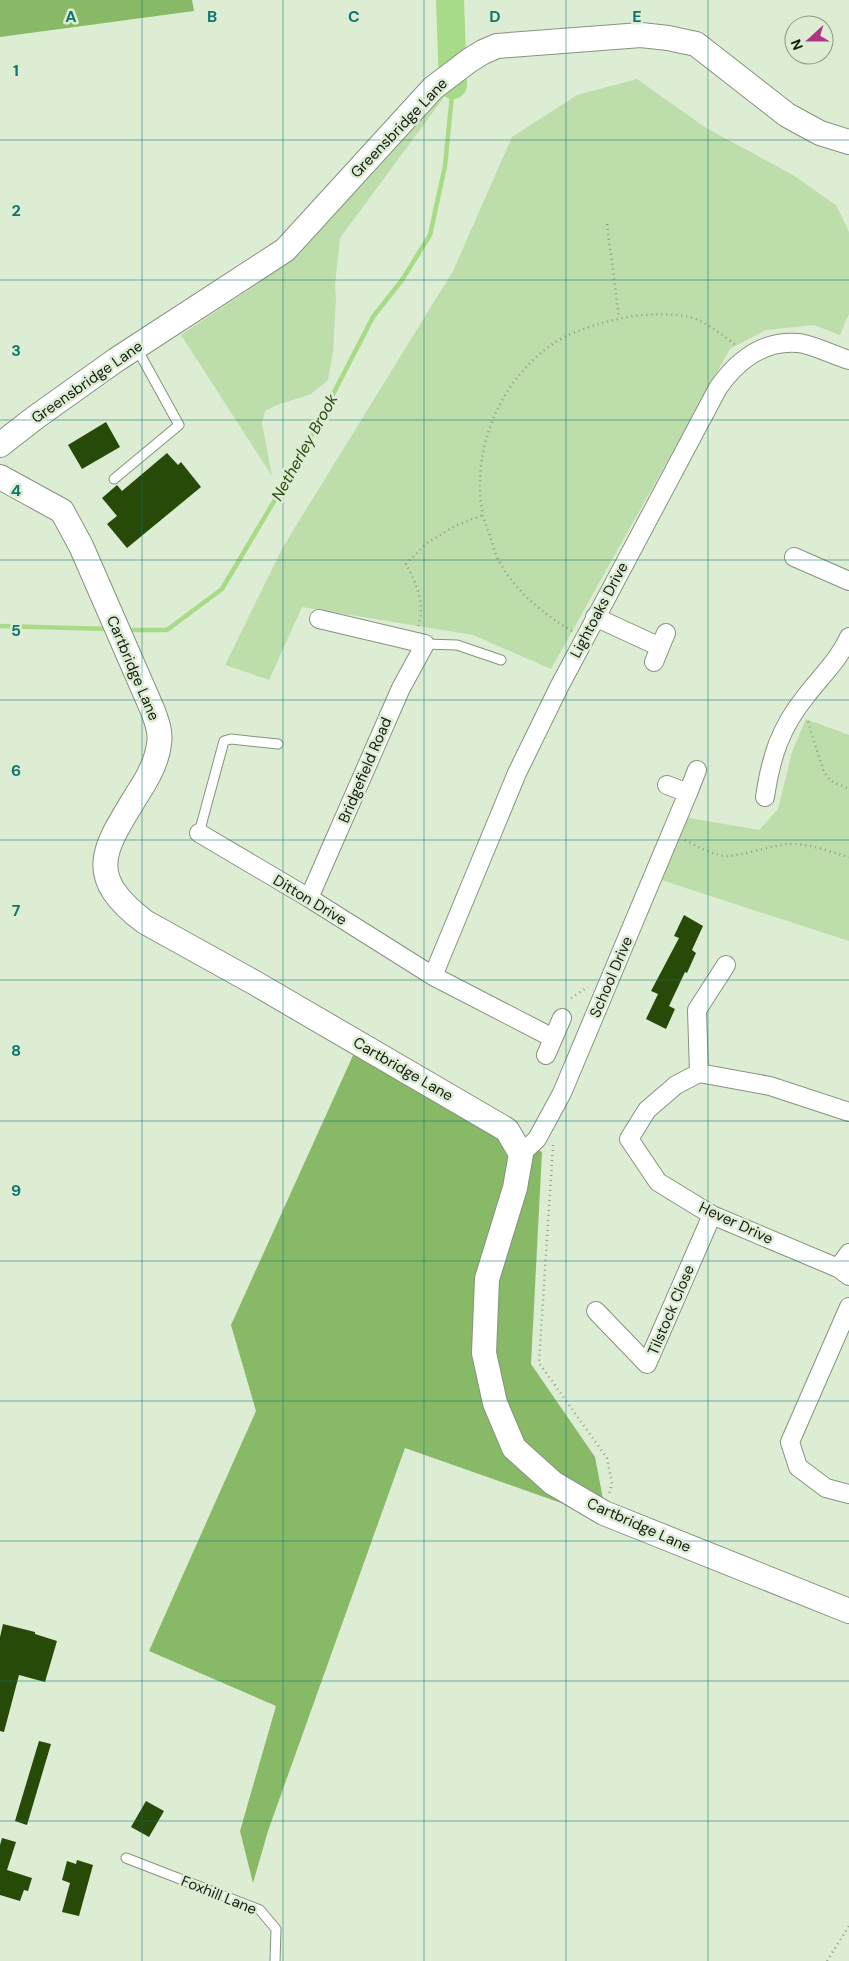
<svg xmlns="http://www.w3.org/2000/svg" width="849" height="1961" font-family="'DM Sans',sans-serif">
<rect width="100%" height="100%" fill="#ddedd4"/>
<!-- green -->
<path fill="#bdddab" d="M637,79l69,49 87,47 43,30 13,27v82l-9,21 -26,-10 -48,5 -36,19 -179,320 -78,-34 -171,-28 -33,73 -44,-15 58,-118 170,-276 59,-134 65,-42z
M453,85l-113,153 -5,47 1,14 -3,53 -5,28 -17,14 -34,11 -12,6 -3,12 10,53 -91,-141 78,-52 26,-33z
M806,719l43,16v206l-197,-64 26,-61 81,14 19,-21 14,-57z"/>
<!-- forest -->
<path fill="#87b967" d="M0,0h192l2,11 -194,26z
M360,1040l182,112 -11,212 64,93 9,47 -20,7 -179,-63 -137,383 -15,52 -13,-52 36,-125 -127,-55 107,-240 -25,-86z"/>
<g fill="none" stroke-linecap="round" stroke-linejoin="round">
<!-- stream -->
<path stroke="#a7db87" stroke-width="4.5" d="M0,626l109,3
M126,630h41l55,-41 79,-133 72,-139 29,-37 28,-45 15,-69 8,-81"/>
<!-- river -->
<path stroke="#a7db87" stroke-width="28" d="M450,0l3,85"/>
</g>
<!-- building -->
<path fill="#274a08" d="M106,422l14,25 -38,22 -14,-24z
M167,453l11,12 3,-3 20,25 -74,61 -20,-24 10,-8 -15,-18 15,-13 5,6z
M684,915l19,11 -11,24 4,3 -9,20 -2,-1 -16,34 6,3 -9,20 -20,-10 12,-25 -7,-3 28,-53 -5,-2z
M3,1624l32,8v2l22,7 -12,41 -26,-7 -15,57 -4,-1v-94z
M39,1741l12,3 -24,81 -12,-4z
M146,1801l18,10 -15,26 -18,-10z
M2,1838l14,4 -9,28 25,8 -4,13 -4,-1 -4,11 -20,-6v-50z
M77,1860l16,5 -14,51 -17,-4 8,-29 -8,-3 5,-19 9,3z"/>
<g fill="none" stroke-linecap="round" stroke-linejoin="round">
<!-- lane casing -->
<g stroke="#85947d" stroke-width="11">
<path id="lane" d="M114,479l65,-54 -43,-78
M425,644l32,1 44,15
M199,833l25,-92 7,-2 47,5
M126,1858l134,52 16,19 -1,32"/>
</g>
<!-- street casing -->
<g stroke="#85947d" stroke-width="20">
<path id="street" d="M794,557l55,24
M595,617l65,30
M654,662l12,-29
M667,785l21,8 9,-23
M765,797c6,-40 15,-69 41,-101 15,-20 33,-36 43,-59
M199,833l110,65 124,78 120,62
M309,898l92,-210 24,-44 -106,-25
M433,976l84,-203 42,-86 159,-299c19,-27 45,-48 80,-45 13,1 38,13 51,17
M546,1055l16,-37
M699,1073l-2,-63 29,-45
M849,1112l-79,-26 -71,-13 -23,12 -29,25 -18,29 29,43 54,33 126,53 11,8
M521,1154l16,-15 25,-46 126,-300
M838,1268l11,-15
M849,1307l-59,135 8,25 28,21 23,6
M596,1311l51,53 65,-149"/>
</g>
<!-- secondary casing -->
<g stroke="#85947d" stroke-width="26">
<path id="secondary" d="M0,445l36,-28 80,-57 169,-110 148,-162 37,-28 13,-8 14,-6 144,-11 27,3 28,6 91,71 33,18 29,9
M0,477l62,34 19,35 72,165c4,11 8,22 6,33 -2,18 -11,34 -21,49 -34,56 -55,82 7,129l110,61 252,147 14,24 -6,34 -28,91 -3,74 11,50 19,45 39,35 51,30 245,98"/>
</g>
<!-- path -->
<path stroke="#919c8a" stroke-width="2.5" stroke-dasharray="1 4" stroke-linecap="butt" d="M607,224l12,94
M418,626c8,-22 -2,-43 -12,-62l21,-21 28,-17 28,-11
M572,631c-30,-18 -56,-39 -73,-70 -4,-7 -6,-17 -9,-25 -2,-7 -6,-14 -7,-21 -13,-65 17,-135 71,-172 12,-8 31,-15 45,-19 28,-9 61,-13 90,-7 17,4 34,19 48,29
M808,722l16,50 7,9 18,8
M685,840c13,7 25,14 40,16 15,1 45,-11 64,-12 21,-1 41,8 60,13
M571,998l17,-11
M553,1145l-14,218 68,95 5,26 -3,10
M827,1961l22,-35"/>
<!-- lane -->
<use href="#lane" stroke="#fff" stroke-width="9"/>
<!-- street -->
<use href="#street" stroke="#fff" stroke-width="18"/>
<!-- secondary -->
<use href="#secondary" stroke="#fff" stroke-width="24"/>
</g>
<!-- grid -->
<path fill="none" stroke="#0f766e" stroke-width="1" stroke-opacity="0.55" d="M142,0v1961M283,0v1961M424,0v1961M566,0v1961M708,0v1961M0,140h849M0,280h849M0,420h849M0,560h849M0,700h849M0,840h849M0,980h849M0,1121h849M0,1261h849M0,1401h849M0,1541h849M0,1681h849M0,1821h849"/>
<g text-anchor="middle" stroke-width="5" stroke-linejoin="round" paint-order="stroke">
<!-- street labels -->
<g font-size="15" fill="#161b13" stroke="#ddedd4">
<text transform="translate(399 128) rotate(-46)" y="5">Greensbridge Lane</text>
<text transform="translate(87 382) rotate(-35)" y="5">Greensbridge Lane</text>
<text transform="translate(599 610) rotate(-62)" y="5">Lightoaks Drive</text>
<text transform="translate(133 668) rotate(67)" y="5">Cartbridge Lane</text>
<text transform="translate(365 770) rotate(-67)" y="5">Bridgefield Road</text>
<text transform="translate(310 900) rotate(31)" y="5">Ditton Drive</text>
<text transform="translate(611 977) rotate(-67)" y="5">School Drive</text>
<text transform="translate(403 1069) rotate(30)" y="5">Cartbridge Lane</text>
<text transform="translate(736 1223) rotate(25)" y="5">Hever Drive</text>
<text transform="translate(671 1310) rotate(-67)" y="5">Tilstock Close</text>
<text transform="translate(639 1525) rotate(24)" y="5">Cartbridge Lane</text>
<text transform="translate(219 1895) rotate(22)" y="5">Foxhill Lane</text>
</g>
<!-- water labels -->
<g font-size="16" font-style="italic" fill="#28480e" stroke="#ddedd4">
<text transform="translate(304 447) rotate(-61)" y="6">Netherley Brook</text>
</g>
</g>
<g font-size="16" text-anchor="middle" font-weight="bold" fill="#0f766e" stroke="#ddedd4" stroke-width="5" stroke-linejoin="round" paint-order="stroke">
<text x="71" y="22">A</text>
<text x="212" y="22">B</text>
<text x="354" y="22">C</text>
<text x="495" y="22">D</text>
<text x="637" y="22">E</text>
<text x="16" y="76">1</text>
<text x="16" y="216">2</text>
<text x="16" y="356">3</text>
<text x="16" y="496">4</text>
<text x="16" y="636">5</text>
<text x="16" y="776">6</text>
<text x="16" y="916">7</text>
<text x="16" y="1056">8</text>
<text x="16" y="1196">9</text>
</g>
<!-- north arrow -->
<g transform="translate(809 40) rotate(249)"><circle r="24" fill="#ddedd4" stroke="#8d9987"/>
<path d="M0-4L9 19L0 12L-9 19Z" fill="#b03486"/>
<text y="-8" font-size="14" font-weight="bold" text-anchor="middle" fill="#161b13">N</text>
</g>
</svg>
